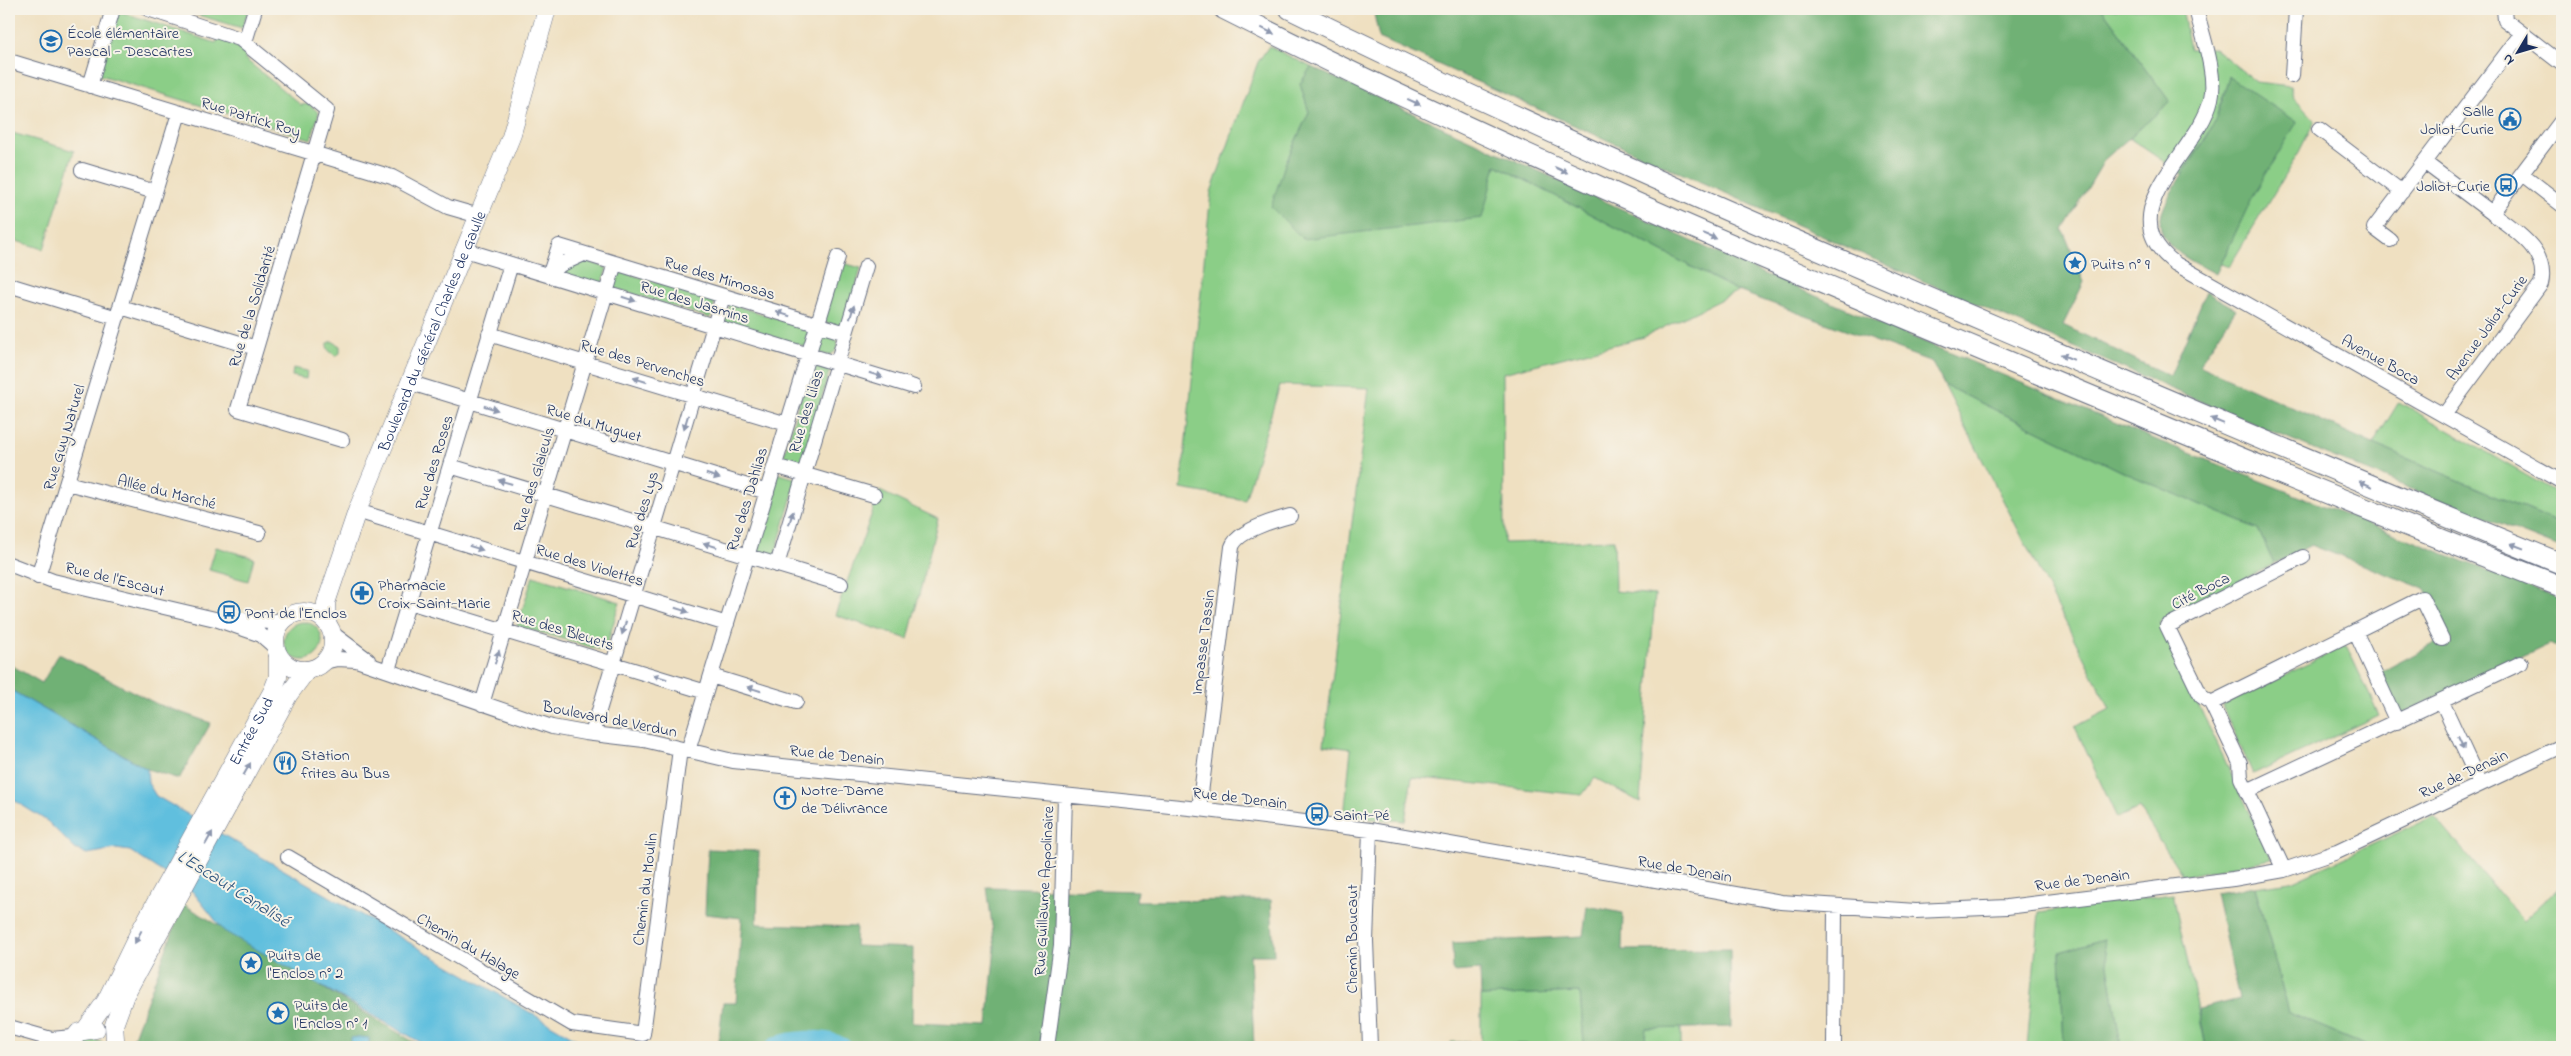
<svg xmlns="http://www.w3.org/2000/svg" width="2571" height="1056" font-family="'Indie Flower',sans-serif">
<rect width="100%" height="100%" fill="#f7f3e8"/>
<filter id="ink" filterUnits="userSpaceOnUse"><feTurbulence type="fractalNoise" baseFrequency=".02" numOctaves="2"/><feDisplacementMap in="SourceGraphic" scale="10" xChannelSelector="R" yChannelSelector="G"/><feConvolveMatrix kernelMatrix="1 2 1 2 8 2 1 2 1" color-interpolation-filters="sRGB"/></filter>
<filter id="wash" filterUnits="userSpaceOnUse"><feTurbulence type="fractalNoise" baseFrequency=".0096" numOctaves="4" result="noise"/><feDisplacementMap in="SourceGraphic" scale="20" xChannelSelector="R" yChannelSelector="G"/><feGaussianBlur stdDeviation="1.12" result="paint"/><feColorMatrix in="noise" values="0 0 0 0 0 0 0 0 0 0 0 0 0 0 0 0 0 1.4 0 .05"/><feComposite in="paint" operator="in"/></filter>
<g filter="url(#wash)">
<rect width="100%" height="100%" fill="#efe0c1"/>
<!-- green -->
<path fill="#8bce87" stroke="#537e72" d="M177,9h72l-7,19z
M2102,9h80l8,40 24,-1 42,34 34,4 3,10 22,24 -16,32 -70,115 -8,-3 31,-68 44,-74 -67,-44 -16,48 -31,48 -53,-36 41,-36z
M118,11l98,32 2,-6 27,14v8l56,46 8,-1 10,9 -8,26 -214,-65z
M1269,46l42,21 -11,17 9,28 -24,52 211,1 242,126 -94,46 -141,36 1,170 110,-3 1,51 40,4 -15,207 -45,-24 -13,17 -170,-18 -7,44 -61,-4 7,-68 -27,-4 45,-357 -89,-3 -35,115 -64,-11 30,-297 47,-130z
M9,132l65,19 -30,98 -35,-10z
M582,259l25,9 -6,19 -46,-13z
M839,262l22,6 -16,60 -22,-6z
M619,271l97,29 -6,18 -96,-30z
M730,304l81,25 -5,18 -81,-25z
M816 344a11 11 0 1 1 22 0a11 11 0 1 1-22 0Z
M332,341l8,5v7l-4,4c-5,-6 -9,-5 -9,-13z
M811,360l20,6 -30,102 -19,-6z
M293,368l14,3 -1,8 -14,-3z
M1944,385l177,86 137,58 16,35 -115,58 113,237 -89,17 -44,-68 -22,10 -42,-91 35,-18z
M2399,402l163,94v28l-189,-80z
M777,473l20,6 -23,79 -21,-6z
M880,491l58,28 -30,120 -73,-24z
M216,547l38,11 -6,23 -39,-11z
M533,576l87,26 -15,49 -88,-25z
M284 641a19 19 0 1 1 38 0a19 19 0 1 1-38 0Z
M2346,645l33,70 -126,59 -31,-68z
M2434,816l89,105 39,-36v155l-6,7h-186l-81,-34 -34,-126 36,-5z
M2173,894l33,153h-85l-17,-108 -44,13 4,95h-37l12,-135z
M1580,992l4,53 -90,-1 -1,3h-42v-5h30v-46z
M1681,1028v19h-81v-4l45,-1v-13z
M94,1040l7,2 6,5h-26l6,-5z"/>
<!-- forest -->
<path fill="#70b174" stroke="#467069" d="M1373,9h729l68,93 -65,57 -42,71 21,52 -21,43 107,51 36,-84 30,17 -37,56 174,79 189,80v25c-400,-156 -790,-336 -1183,-511z
M1311,67l455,208 393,166 403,159v49l-12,-5 -151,71 -18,-43 66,-35 -22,-48 -114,-44 -37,19 -16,-35 -137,-58 -177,-86 -12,-23 -194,-71 -242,-126 -14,53 -179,21 -32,-32 14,-43 24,-52 -9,-28z
M2229,77l68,45 -44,74 -37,78c-20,-11 -47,-21 -55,-45 -8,-23 43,-81 52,-104 7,-15 11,-32 16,-48z
M59,654l98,50 54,19 -32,56 -32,-10 -138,-80v-25l33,19z
M708,849l51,2 -2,73 99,3 -1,19 58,2 -1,75 75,3 8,-78 -8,-61 150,4 -1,10 135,-1 3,55h-24l4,92h-536l5,-44h13l6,-85 -37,-4z
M2255,887l34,126 81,34h-164l-7,-38 40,-10 -24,-106z
M183,904l239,143h-292z
M1587,906l36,7 -1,37 108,-1 1,78 -85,2 -1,13 -44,1 -1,4h-107l1,-3 90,1 -4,-53 -99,4 -1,-26 -27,2 -1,-29 131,-7z
M2104,939l17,108h-57l-4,-95z"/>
<!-- water -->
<path fill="#60bfde" stroke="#3e779e" d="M9,689l138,80 1,14 8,13 420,243 19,6 25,2h-191l-205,-116 -31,-39 -63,-41 -14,-2 -29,5 -12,-5 -28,-28 -38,-24z
M359,1037l10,1v9h-19l1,-9z"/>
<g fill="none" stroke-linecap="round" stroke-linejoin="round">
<!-- river -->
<path stroke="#60bfde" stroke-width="19" d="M775,1047c18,-8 51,-10 67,0"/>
</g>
</g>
<g filter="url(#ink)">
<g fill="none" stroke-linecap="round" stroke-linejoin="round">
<!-- minor casing -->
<g stroke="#656d81" stroke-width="16">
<path id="minor" d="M148,9l92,30 87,71 -89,299 104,31
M2196,9c6,25 21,65 15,90 -12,54 -106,113 -35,165l386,218
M2504,9l1,11 17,13
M245,42l10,-33
M9,61l383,116 56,30 31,9
M2292,76l4,-67
M90,86l23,-77
M2319,129l83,63
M2424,162l68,51
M82,170l73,22
M2522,174l40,31
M2390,240l-16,-12 148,-195 40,31
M465,250l449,137
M549,275l11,-10 24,-11
M549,276l10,-30 287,87
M9,285l108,33
M121,307l135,41
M489,334l298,90
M411,383l356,109
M2444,415l97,-131c8,-34 -26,-53 -49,-71l70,-93
M450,466l391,118
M775,466l99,29
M67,483l192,50
M357,511l370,113
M9,564l44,17 162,38 46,16 15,13
M777,565l89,-299
M38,577l141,-464
M409,602l297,90
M230,619l40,3 14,-3
M2355,631l42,91
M332,633l36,27
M324,662l13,-3 19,1 196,67 33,6 59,7 89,21 466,48 171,21 411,72 135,9 91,-4 226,-28 51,-9 53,-18 225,-106
M388,670l123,-406
M711,676l85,26
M2442,702l38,82
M2211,703l-10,-7 -34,-70 136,-69
M482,704l133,-441
M592,734l131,-438
M688,751l150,-494
M2247,791l274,-128
M1199,809l33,-262c5,-16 43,-27 58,-31
M1370,830l-4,111 4,106
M288,857l284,167 71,10 37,-285
M2284,870l-43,-92 -1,-15 -29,-60 211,-105 20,41
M9,1027l42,12 22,-2
M1047,1047l14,-102 4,-150
M1834,1047l1,-140"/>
</g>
<!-- major casing -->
<g stroke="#656d81" stroke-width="19">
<g id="major">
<circle cx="304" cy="641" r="29"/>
<path id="s1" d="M327,622l-1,-19 31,-92 154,-374 36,-128"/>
<path id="s2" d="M86,1029l20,-28 33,-68 134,-243 5,-13v-23"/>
<path d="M115,1039l-1,-14 11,-30 164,-301 18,-24"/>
<path d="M67,1047l12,-15 17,-3"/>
</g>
</g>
<!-- highway casing -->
<g stroke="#656d81" stroke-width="22">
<path id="highway" d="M1224,9c249,126 505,236 762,343 191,80 383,160 576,235
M1290,9c234,115 473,218 712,320 187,80 373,159 560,235"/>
</g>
<!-- minor -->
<use href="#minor" stroke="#fff" stroke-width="14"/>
<!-- major -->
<use href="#major" stroke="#fff" stroke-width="18"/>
<!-- highway -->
<use href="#highway" stroke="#fff" stroke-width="20"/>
</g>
<!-- one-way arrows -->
<defs><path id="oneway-solid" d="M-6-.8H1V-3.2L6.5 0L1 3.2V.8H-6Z" transform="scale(1.25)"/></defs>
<g fill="#8d97ae">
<use href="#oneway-solid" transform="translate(1268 31) rotate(26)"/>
<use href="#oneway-solid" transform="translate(1414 102) rotate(25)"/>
<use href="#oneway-solid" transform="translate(1561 170) rotate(24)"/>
<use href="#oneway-solid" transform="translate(1710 236) rotate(23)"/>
<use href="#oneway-solid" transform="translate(629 299) rotate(17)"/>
<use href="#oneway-solid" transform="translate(852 312) rotate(-73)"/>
<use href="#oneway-solid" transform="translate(783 314) rotate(-163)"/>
<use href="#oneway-solid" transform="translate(2067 357) rotate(-157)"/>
<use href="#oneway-solid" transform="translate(876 375) rotate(17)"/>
<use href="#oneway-solid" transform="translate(640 380) rotate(-163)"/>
<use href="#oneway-solid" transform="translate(491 408) rotate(17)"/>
<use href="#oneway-solid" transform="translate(2217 421) rotate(-157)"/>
<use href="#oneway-solid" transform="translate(686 422) rotate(107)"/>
<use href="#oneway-solid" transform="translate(713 476) rotate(17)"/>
<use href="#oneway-solid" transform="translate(505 482) rotate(-164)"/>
<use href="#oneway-solid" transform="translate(2366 484) rotate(-157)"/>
<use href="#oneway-solid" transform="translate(791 518) rotate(-73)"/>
<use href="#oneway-solid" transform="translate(710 545) rotate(-163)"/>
<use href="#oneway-solid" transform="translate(2517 546) rotate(-159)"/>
<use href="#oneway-solid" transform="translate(476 548) rotate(17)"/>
<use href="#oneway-solid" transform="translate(682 610) rotate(17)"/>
<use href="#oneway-solid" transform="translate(624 628) rotate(107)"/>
<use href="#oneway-solid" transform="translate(497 657) rotate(-73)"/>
<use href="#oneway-solid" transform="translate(660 677) rotate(-163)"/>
<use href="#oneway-solid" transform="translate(754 689) rotate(-163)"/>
<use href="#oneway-solid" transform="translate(2461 743) rotate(65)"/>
<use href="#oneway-solid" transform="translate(247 769) rotate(-61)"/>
<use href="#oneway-solid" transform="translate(209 838) rotate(-61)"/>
<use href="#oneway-solid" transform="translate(138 937) rotate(118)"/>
</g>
</g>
<!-- icons -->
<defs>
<g id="school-ring" transform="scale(1.125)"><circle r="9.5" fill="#f7f3e8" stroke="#1f6fb2" stroke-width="1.5"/><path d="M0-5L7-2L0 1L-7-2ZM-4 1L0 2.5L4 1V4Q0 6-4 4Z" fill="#1f6fb2"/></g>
<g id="civic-ring" transform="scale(1.125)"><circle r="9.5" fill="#f7f3e8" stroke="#1f6fb2" stroke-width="1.5"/><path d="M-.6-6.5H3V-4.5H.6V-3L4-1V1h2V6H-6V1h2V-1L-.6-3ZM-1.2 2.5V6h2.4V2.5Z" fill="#1f6fb2"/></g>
<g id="bus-ring" transform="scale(1.125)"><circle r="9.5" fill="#f7f3e8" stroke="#1f6fb2" stroke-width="1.5"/><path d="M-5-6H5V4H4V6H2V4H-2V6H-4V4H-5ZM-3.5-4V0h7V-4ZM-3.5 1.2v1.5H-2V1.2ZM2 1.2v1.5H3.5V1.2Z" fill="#1f6fb2"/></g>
<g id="sight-ring" transform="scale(1.125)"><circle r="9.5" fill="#f7f3e8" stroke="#1f6fb2" stroke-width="1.5"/><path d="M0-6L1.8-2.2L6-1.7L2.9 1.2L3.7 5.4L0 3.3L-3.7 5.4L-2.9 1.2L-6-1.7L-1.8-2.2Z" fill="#1f6fb2"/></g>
<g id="pharmacy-ring" transform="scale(1.125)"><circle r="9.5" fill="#f7f3e8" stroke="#1f6fb2" stroke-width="1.5"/><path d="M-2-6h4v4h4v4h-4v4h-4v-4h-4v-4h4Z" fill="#1f6fb2"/></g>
<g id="restaurant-ring" transform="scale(1.125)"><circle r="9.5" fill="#f7f3e8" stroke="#1f6fb2" stroke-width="1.5"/><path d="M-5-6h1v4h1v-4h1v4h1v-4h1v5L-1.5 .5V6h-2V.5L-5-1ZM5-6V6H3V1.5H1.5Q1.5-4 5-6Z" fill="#1f6fb2"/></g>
<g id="church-ring" transform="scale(1.125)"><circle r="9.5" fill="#f7f3e8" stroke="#1f6fb2" stroke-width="1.5"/><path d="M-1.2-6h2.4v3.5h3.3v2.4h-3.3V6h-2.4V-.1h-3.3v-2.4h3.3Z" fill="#1f6fb2"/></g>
</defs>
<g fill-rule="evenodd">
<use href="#school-ring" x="51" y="41"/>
<use href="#civic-ring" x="2510" y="119"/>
<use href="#bus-ring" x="2506" y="185"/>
<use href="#sight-ring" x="2075" y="263"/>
<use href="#pharmacy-ring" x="362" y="593"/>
<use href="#bus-ring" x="229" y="612"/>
<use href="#restaurant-ring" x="285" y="763"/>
<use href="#church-ring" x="785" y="798"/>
<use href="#bus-ring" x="1317" y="814"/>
<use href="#sight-ring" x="251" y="963"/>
<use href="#sight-ring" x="278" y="1013"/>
</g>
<g text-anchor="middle" stroke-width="4" stroke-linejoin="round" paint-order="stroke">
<!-- poi labels -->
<g font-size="16" fill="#1b2f5e" stroke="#f7f3e8" text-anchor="start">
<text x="67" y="38">École élémentaire<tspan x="67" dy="18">Pascal - Descartes</tspan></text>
<text x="2494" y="116" text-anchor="end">Salle<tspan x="2494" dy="18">Joliot-Curie</tspan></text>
<text x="2490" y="191" text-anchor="end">Joliot-Curie</text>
<text x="2091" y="269">Puits n° 9</text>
<text x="378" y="590">Pharmacie<tspan x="378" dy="18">Croix-Saint-Marie</tspan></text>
<text x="245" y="618">Pont de l'Enclos</text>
<text x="301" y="760">Station<tspan x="301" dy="18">frites au Bus</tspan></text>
<text x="801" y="795">Notre-Dame<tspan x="801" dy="18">de Délivrance</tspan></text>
<text x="1333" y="820">Saint-Pé</text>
<text x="267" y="960">Puits de<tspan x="267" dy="18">l'Enclos n° 2</tspan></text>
<text x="294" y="1010">Puits de<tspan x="294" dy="18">l'Enclos n° 1</tspan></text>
</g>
<!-- street labels -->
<g font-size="16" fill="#1b2f5e" stroke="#f7f3e8">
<text transform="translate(251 116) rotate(17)" y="6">Rue Patrick Roy</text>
<text transform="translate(720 277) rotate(17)" y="6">Rue des Mimosas</text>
<text transform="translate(695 301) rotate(17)" y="6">Rue des Jasmins</text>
<text transform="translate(251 306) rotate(-73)" y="6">Rue de la Solidarité</text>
<text transform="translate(2486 327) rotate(-54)" y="6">Avenue Joliot-Curie</text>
<text dy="6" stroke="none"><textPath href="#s1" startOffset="311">Boulevard du Général Charles de Gaulle</textPath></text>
<text transform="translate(2381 359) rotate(29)" y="6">Avenue Boca</text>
<text transform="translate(643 362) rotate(17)" y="6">Rue des Pervenches</text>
<text transform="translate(805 411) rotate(-73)" y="6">Rue des Lilas</text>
<text transform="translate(594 422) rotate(17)" y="6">Rue du Muguet</text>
<text transform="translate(63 437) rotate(-73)" y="6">Rue Guy Naturel</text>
<text transform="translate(433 462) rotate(-73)" y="6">Rue des Roses</text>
<text transform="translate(533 479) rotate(-73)" y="6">Rue des Glaieuls</text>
<text transform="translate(167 491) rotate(14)" y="6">Allée du Marché</text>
<text transform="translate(746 499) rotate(-73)" y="6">Rue des Dahlias</text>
<text transform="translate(641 510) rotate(-73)" y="6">Rue des Lys</text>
<text transform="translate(590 564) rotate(17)" y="6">Rue des Violettes</text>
<text transform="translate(115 578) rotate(14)" y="6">Rue de l'Escaut</text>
<text transform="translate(2200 590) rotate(-27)" y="6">Cité Boca</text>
<text transform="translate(563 629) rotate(17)" y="6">Rue des Bleuets</text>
<text transform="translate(1202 642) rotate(-83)" y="6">Impasse Tassin</text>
<text transform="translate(610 718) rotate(11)" y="6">Boulevard de Verdun</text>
<text dy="6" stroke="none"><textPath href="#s2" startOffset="341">Entrée Sud</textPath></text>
<text transform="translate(837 754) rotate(6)" y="6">Rue de Denain</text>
<text transform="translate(2463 773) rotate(-25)" y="6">Rue de Denain</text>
<text transform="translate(1240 797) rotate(7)" y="6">Rue de Denain</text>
<text transform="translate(1685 868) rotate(10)" y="6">Rue de Denain</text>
<text transform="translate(2082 879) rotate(-7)" y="6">Rue de Denain</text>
<text transform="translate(644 889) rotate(-83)" y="6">Chemin du Moulin</text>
<text transform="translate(1043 891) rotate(-87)" y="6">Rue Guillaume Appolinaire</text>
<text transform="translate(1351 939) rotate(-90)" y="6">Chemin Boucaut</text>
<text transform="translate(469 945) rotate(30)" y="6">Chemin du Halage</text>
</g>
<!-- water labels -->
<g font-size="18" font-style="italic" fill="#2c537e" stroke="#f7f3e8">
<text transform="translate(234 888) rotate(32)" y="6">L'Escaut Canalisé</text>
</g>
</g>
<!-- margin -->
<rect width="2571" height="1056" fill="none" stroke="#f7f3e8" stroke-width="30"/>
<!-- north arrow -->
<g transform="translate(2518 52) rotate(232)" stroke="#f7f3e8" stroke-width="4" paint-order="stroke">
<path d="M0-4L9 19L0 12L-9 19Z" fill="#1b2f5e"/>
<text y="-8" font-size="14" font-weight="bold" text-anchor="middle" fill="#1b2f5e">N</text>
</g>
</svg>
